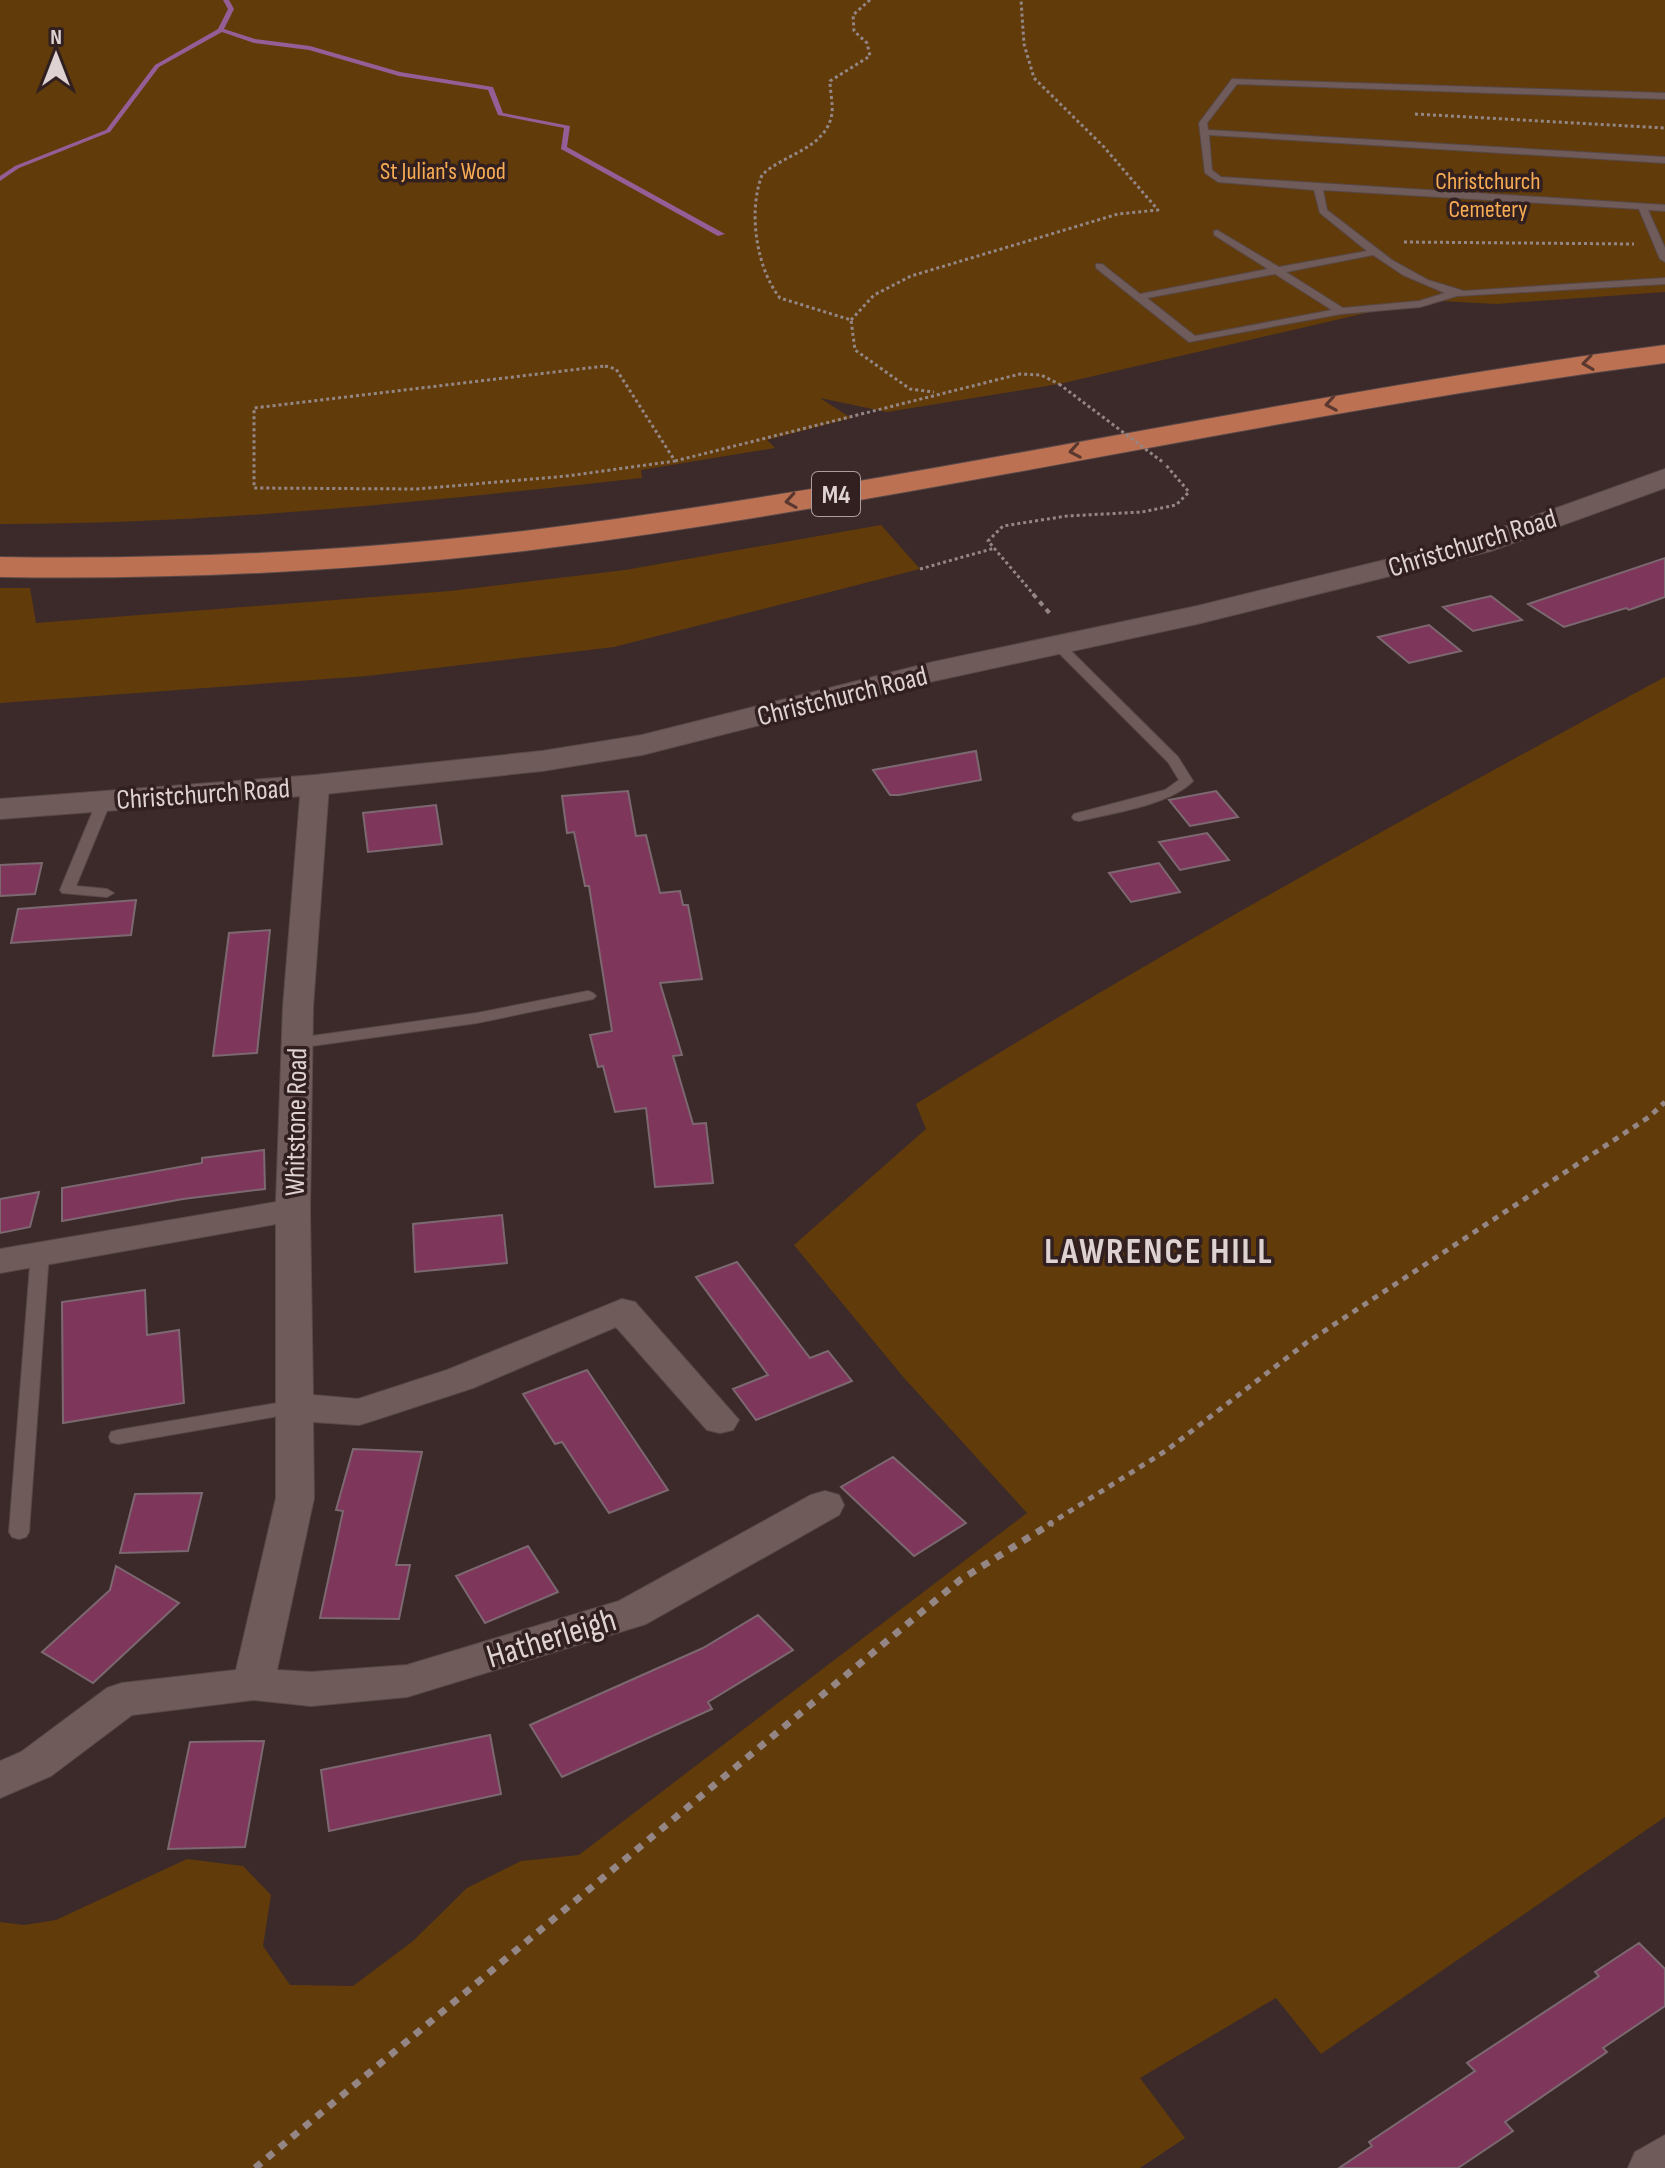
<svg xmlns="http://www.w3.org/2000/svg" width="1665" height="2168" font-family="'Sofia Sans Condensed',sans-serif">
<rect width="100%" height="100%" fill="#3c2a2a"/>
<!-- green -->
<path fill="#613c0a" d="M0,0h1665v292l-169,12 -74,-4 -363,84 -172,28 -67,-14 31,20 -84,22 8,8 -134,22 1,8c-213,23 -427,46 -642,46z
M881,525l39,44 -306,78 -247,29 -367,27v-115h30l6,35 414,-32 175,-21z
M1665,677v1140l-344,237 -45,-56 -136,80 45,60 -45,30h-1140v-246l24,3 32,-5 131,-61 56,7 28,29 -8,51 27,39 63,1 60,-45 54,-53 54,-27 58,-6 448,-342 -122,-134 -111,-134 132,-116 -10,-25c244,-152 497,-291 749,-427z"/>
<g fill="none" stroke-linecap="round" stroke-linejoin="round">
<!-- stream -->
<path fill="#955e97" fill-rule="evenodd" d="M223,0h6l5,9 -10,20 31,10 55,7 90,26 93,15 10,26 67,13 -3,21 158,87 -7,2 -157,-87 3,-21 -66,-13 -10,-25 -89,-14 -90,-26 -55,-7 -32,-11 -63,35 -49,65 -91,36 -19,13v-5l15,-10 91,-36 49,-65 63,-36 10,-20z"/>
</g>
<!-- building -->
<path fill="#7e375a" stroke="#7c6870" stroke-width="2" d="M1665,558v39l-36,13 -3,-2 -62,19 -36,-23z
M1491,596l31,24 -49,11 -30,-24z
M1429,625l32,26 -52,12 -31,-26z
M976,751l5,29 -82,15h-9l-17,-25z
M628,791l8,45 10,-1 14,58 20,-2 3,14h5l14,74 -42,4 22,72 -9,1 20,68 13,-1 7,60 -58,4 -9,-79 -31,4 -12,-46 -5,1 -8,-32 22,-4 -23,-145h-4l-11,-54 -7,1 -5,-37z
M1216,791l22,26 -48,9 -21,-26z
M436,805l6,39 -74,8 -5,-39z
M1207,833l22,27 -49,10 -21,-28z
M42,863l-7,31 -35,2v-31z
M1159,863l21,29 -49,10 -22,-29z
M136,900l-5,35 -120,8 7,-34z
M270,930l-13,123 -44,3 16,-123z
M264,1150l1,39 -82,10 -121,22v-33l140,-25v-5z
M39,1192l-9,35 -30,6v-34z
M502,1215l5,48 -92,9 -2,-48z
M737,1262l73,96 18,-7 24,30 -96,39 -23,-31 35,-14 -72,-98z
M145,1290l2,45 32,-5 5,73 -121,20 -1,-121z
M587,1370l81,120 -59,23 -47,-71 -7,2 -32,-50z
M353,1449l69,3 -26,113h14l-11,54 -79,-1 23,-107 -7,-1z
M893,1457l73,66 -52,33 -73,-69z
M202,1493l-14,58 -68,2 15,-59z
M528,1546l30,46 -73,31 -29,-47z
M116,1566l63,37 -86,80 -51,-31 68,-62z
M758,1615l35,35 -85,52 4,7 -150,68 -32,-52 173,-77z
M490,1735l11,59 -172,37 -8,-61z
M264,1741l-19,106 -77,2 22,-107z
M1639,1943l26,26v37l-62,42 4,4 -102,70 8,9 -55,37h-119l33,-22 -3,-4 106,-71 -8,-8 132,-87 -4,-4z"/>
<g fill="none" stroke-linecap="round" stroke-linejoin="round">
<!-- service casing -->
<g stroke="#584848" stroke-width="2">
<path id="service" d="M1232,79l433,14v6l-428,-15 -30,39 1,7 457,27v6l-456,-28 3,35 9,7 444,28v6l-17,-1 17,38v14l-5,-3 -21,-50 -316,-19 4,20 65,50 36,20 36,11 201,-13v6l-208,12 -37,11 -79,7 -152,28 -93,-74v-4h6l38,30 128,-25 -54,-34v-4l3,-1 62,37 88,-16 -47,-38 -6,-23 -96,-8 -13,-9 -6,-50zM1373,255l30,20 42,18 -26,8 -76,7 -57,-36zM1275,274l57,36 -137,26 -48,-38z
M1056,639l4,1 118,117 15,24c-23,24 -81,32 -114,40l-5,-1 -2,-3 2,-3 91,-24 14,-10 -11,-18 -116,-116v-6z
M104,797l7,4 -35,85 31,3 7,4 -7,4 -45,-4 -2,-3 37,-89z
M588,991l5,2 3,3 -3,3 -116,24 -180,25 -8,-5 8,-5 180,-25z
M40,1247l6,2 3,4 -20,279 -3,5 -7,2 -7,-2 -3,-5 22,-279 3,-4z
M295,1400l7,2 2,5 -2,5 -184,32 -7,-2 -2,-5 2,-5 7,-2z"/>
</g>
<!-- minor casing -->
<g stroke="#584848" stroke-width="2">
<path id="minor" d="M315,777l10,2 4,6 -16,222 -3,203 3,185 45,4 89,-29 175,-71 13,3 104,118 -6,10 -13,3 -13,-3 -91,-103 -143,61 -101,33 -13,4 -46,-3 1,76 -37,172 34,2 96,-7 212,-64 192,-106 14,-4 14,4 5,10 -5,10 -193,109 -239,73 -96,9 -58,-6 -121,15 -81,61 -51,22v-37l21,-9 86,-64 15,-5 114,-13 40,-172v-274l-276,49v-24l276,-47 7,-195 18,-222 4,-6z
M1665,2135v33h-37l7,-16z"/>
</g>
<!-- tertiary casing -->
<g stroke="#584848" stroke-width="2">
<path id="tertiary" d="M1665,469v19l-174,63 -294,73 -263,57 -292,74 -100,16 -227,24 -315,24v-20l315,-24 227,-24 100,-16 291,-73 264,-56 273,-67z"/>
</g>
<!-- motorway casing -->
<g stroke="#584848" stroke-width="2">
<path id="motorway" d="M1665,345v18c-378,49 -748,138 -1125,186 -180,22 -359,31 -540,28v-20c181,3 360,-6 540,-28 377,-47 748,-135 1125,-184z"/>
</g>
<!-- path-far3 -->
<path stroke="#958686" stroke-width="3" stroke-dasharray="3 3" stroke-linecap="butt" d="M870,0l-17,15 1,16 13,12 3,13 -40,25c0,10 3,22 2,32 -5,36 -49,41 -70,62 -14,36 -6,93 18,123l71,22 4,30 55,39 24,3
M1415,114l250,14
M1404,242l230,2
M851,320l23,-25 37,-19 207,-62 40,-4 -54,-63 -70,-69 -10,-34 -3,-44
M605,366l11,3 59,92 -108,15 -150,13 -163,-1v-80z
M675,461l345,-87 21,1 18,9
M920,569l75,-21
M1035,596l-47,-55 15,-15 64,-10 75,-4 34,-7 13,-13 -24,-28"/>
<!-- path-far2 -->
<path stroke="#958686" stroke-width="4" stroke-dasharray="5 5" stroke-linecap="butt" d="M1033,594l19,22"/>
<!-- path-far1 -->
<path stroke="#958686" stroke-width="5" stroke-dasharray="6 6" stroke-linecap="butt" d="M1048,1525l119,-75 139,-107 343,-226 16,-15"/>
<!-- path -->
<path stroke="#958686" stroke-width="7" stroke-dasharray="8 8" stroke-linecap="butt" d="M255,2168l705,-588 92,-57"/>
<!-- service -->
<use href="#service" fill="#705b5b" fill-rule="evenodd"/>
<!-- minor -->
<use href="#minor" fill="#705b5b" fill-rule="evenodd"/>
<!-- tertiary -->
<use href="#tertiary" fill="#705b5b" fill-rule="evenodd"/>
<!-- motorway -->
<use href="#motorway" fill="#bc7153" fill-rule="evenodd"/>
<!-- path-bridge -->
<path stroke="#958686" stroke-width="3" stroke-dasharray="3 3" stroke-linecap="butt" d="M1059,384l105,79"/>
</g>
<!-- one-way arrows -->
<defs><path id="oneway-chevron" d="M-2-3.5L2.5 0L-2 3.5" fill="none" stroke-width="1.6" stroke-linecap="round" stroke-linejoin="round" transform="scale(2)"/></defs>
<g stroke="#5b382f">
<use href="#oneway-chevron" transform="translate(1588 363) rotate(172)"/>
<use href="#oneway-chevron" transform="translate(1331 404) rotate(170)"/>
<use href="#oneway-chevron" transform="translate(1075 451) rotate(170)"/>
<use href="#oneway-chevron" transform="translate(791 501) rotate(171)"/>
</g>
<g text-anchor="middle" stroke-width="7" stroke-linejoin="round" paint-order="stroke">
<!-- far-park labels -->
<g font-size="24" fill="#f8ac54" stroke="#322020">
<text x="443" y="179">St Julian's Wood</text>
<text x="1488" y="189">Christchurch<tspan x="1488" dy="28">Cemetery</tspan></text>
</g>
<!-- shield labels -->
<rect fill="#322020" stroke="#ab9d9d" stroke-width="2" x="812" y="472" width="48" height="44" rx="6"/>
<g font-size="26" font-weight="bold" fill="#dfd2d2">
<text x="836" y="503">M4</text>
</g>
<!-- street labels -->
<g font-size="28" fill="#dfd2d2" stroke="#322020">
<text transform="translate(1472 542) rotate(-17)" y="10">Christchurch Road</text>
<text transform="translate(842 695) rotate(-14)" y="10">Christchurch Road</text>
<text transform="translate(203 793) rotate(-4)" y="10">Christchurch Road</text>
<text transform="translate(295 1122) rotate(-89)" y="10">Whitstone Road</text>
</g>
<!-- near-street labels -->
<g font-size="34" fill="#dfd2d2" stroke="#322020">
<text transform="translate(551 1637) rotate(-17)" y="12">Hatherleigh</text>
</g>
<!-- district labels -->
<g font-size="36" font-weight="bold" letter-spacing="2" fill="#dfd2d2" stroke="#322020">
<text x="1159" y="1263">LAWRENCE HILL</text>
</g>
</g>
<!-- north arrow -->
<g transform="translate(56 56)" stroke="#322020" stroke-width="6" paint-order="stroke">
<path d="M0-6L14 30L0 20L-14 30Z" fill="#dfd2d2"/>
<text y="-12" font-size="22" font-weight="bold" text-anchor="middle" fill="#dfd2d2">N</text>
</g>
</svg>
